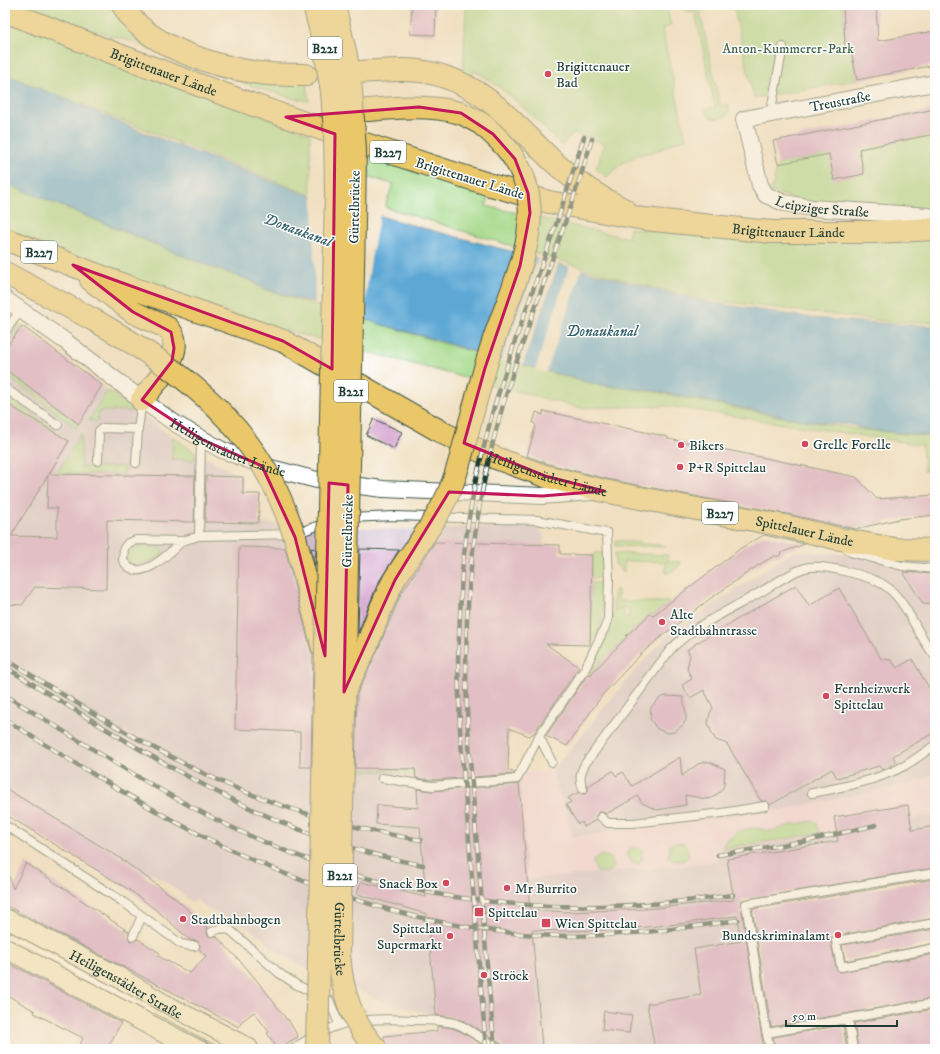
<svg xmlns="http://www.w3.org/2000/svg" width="940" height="1054" font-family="'IM FELL DW Pica',serif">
<rect width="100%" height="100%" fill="#fff"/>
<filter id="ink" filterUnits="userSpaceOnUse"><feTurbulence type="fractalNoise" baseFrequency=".025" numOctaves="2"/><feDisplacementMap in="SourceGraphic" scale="8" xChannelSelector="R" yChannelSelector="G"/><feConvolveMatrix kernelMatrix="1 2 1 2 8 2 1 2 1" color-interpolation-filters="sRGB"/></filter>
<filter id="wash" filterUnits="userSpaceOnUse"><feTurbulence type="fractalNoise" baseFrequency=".012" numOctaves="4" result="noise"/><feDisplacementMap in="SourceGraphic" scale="16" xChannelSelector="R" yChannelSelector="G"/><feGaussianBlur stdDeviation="0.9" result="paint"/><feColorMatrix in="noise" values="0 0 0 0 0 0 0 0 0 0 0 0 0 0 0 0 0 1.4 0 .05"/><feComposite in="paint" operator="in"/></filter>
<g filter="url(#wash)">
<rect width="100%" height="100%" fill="#f0e0c1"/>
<!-- built -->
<path fill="#f3cfdf" d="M552,771l21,66 206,-27 131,-26 25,-10v41l-217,37 1,10 -192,18 -9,-108z"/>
<!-- industrial -->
<path fill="#cfbdce" d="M5,314l126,94 20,12 10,9 34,23 48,25v17h17l-1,29 141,7 135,-5 9,10 -2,18 50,2 -2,90 -43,-1v7l-36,-7 -3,127 10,1 3,26 -8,1 7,81 198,-18 -1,-10 218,-37v11l-208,33 14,82 -47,8 8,46 -55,9 8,45h-140l-60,-32 -31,-4 -45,-13 -81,-36 -25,-15 -11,-12 -21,-13 -6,-1 -32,-17 -7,-7 -4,4 -13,-12 -27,-18 -3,3 -3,-2 -2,1 -23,-16 1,-1 -4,-3 -1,2 -112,-69z
M794,551l134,8 7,15v200l-25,10 -131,26 -206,27 -21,-66 78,-95 41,-44z"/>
<!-- green -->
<path fill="#a4d888" stroke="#628a5e" d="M16,5h100l25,32 165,44 3,20 -17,-3 -40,-12 -122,-45 -82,-23z
M466,5h201l4,21 -9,3 24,110 -12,3 -14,8 -22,5 -17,9 -14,13 -11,-8 9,-25 -32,-11 -11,13c-27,-27 -53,-56 -87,-75l-3,5 -9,-4z
M686,5h22v1l-1,3 -7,2 20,95 9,-2v9c-7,7 -22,9 -23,-4l9,-2 -20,-95 -8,1 -2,-1z
M733,5h110l2,40h5l7,35 -103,18z
M5,19l305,115 1,61 -253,-100 -10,-3 -43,-18z
M935,134v77l-123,-7 -41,-12 7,-28z
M367,154l123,40 -4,12 142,32 2,-10 78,8h227v86h-44l-196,-24 -85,-22 -225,-69 8,-23 -24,-7z
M5,183l204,84 40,13 13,9 197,59 138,37 59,7 114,23 93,15 72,7v35l-11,-1 -2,-26 -255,-39 -86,2 -320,-84 -110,-38 -146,-56z
M19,324l3,2 -17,23v-5z
M5,369l74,55 -3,4 -71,-54z
M107,392h4l20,16 1,3h-33l-1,10h-9l14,-24z
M9,398l46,32 -3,4 -2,-1 1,-3 -41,-25 -2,2 -3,-1z
M81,433v34h44l-1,7h-67z
M173,437l22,15v8l-23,-1z
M616,540l50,6v1l-51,-1z
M138,546l23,2 2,2c0,6 -5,7 -10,10 -4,2 -8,4 -12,5 -14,4 -20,-16 -3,-19z
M595,553h9v25h-13l1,-22z
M615,553l53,2v6l13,1c-2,7 -8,10 -15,11v-11l-42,-1v11l-9,-8z
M591,583h13c-1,23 1,42 -14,62z
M614,590h4v11l52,1 -18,14 -2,-2 -21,21 -1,-1 -2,2 1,1 -20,19 -1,-1 -2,2 1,1 -14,15 -4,3 22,-43 5,-23h10v7h5v-9h-16z
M354,769l62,2 1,6 -26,-5 -37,-1z
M813,821l3,1 4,11 -98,16 4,-9 6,-3 5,-6 18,-3 16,3 20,-6z
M677,842l8,2 4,9 -1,4 -5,4h-10l-5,-5 2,-6 -1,-3 1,-2z
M631,848h9l2,2v9l-2,4 -7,1 -6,-10z
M600,855l9,2 5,7 -1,5 -7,3h-9l-4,-8 1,-5z"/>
<!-- water -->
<path fill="#5ca7d4" stroke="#3e7284" d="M5,74l43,18 9,3 86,37 170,65 95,27 287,76 116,18 79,6 45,2v110l-73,-7 -10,-4 -45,-4 -151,-30 -61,-7 -135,-37 -26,-8 -57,-16 -59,-20 -24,-5 -31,-10 -13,-8 -40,-14 -205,-83z"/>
<!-- pier -->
<path fill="#f0e0c1" d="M313,195l67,19 -9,45 -4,27 -3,35 -49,-17z
M538,257l21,5 -37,104 -21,-5z
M570,265l12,3 -36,105 -11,-3z"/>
<g id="blocks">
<!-- building -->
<path fill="#cf98c8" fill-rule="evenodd" d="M412,5h24l-1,30 -25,-1z
M843,5h33l2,36 57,-10v34l-78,15 -7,-35h-5z
M935,109v25l-76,15 5,25 -30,6 -5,-26 -51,10 -5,-23z
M22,326l80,59 -23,39 -74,-55v-20z
M9,405l60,36 -20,33 146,2 -1,46 -87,-2 -1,69 -71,-2 -13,18 -17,-1v-191zM48,475l-1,33h10v29l-46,-1z
M543,411l107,22 18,4v2l40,7 148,31 21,22 58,-4v20l-36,4 -43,10 -69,-15 -180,-35 -58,-15 -22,-8 9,-31 -3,-2 3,-11 7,3z
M374,419l28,13 -8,17 -28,-14z
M206,476l37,1v17h17l-2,29 -53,-1z
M764,535l41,9 -22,8 -4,4h-5l-17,10 -46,32 -48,37 -21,18 -39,41 -36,52 -21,-10 42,-62 2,1 37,-38 -1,-1 24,-22 2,2 89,-68z
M435,542l125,3v9l32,1 -2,90 -44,-1 33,23 -45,66 -5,3 -20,-8 -1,43 7,1 -1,2 -82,6 -16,-2 -1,-9 -60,-1 2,-74 20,-42 24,-58z
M239,547l46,1 26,103 2,4 -2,112h-11v-35l-65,-3z
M311,548l5,1 -1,17z
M360,549l39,1 -21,33 -20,50z
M903,572l32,2v31l-12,-1z
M796,585l13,21 30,-18 42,71 10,1 6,8 15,-9 23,39v34l-42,24 3,6 -9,6 -5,2 -3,-4 -42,12 -5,-9 -62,36 -3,-4h-6l-34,-57 -11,-4 -4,-6 -4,-11 2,-10 3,-5 -9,-18 -14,8 -8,-13 10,-6 -5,-10 3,-14 -3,-5 8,-5v-1z
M666,696l17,1 3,17v6l-3,5 -9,7 -6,1 -11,-4 -7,-10 1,-12 9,-9z
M680,757l2,19 16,-12 6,-2h6l15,7 -1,17 -3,5 -9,7 -6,1 -21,-4 1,10 -29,5 -15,-7 -4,-7 -32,18 -4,-2h-3l-3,4v4l-12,7 -2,-5 -4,2 -12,-19 5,-3 -3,-4 11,-6 3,2h3l3,-4v-4l25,-15 3,5 7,-4 9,14z
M519,784l11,126 39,2 77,-3 88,-9 -7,-41 111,-18 -4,-24 74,-12 4,25 23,-4v42l-193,32 -1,5 17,111 6,33h-109l-8,-45 54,-9 -7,-46 47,-8 -4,-25 -59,8 -62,6 -48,1 -36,-1 10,117 -38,2 -2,-5 -38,-23 -9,-3 -19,-3 -9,-101 -70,-20 4,-12 65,15 -6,-70 -44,-3 1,-19 41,3 -1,-19 15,2z
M5,788l112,68 58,42 33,30 -1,4 1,4 4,1 4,-1 28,29 23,28 20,27 1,-1 10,18 -18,10 -5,-2 -8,-12 2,-1 -15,-20 -12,9 -3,6 -234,-122v-32h3l5,16 13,-26 103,69 -1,5 2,4h4l4,-2 22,14 -2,3 32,17 16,-17 -7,-7 1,-3 -2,-5 -8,-1 -29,-26 -30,-23 -126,-77z
M935,879v39l-100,18 -3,1 -1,5 5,26 4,4 95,-18v44l-164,29 -19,-118z
M935,929v14l-90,18 -3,-16z
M5,961l116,62 -14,26h-29l5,-11 -49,-25 1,-2 -30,-17z
M935,1009v40h-77l-4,-26z
M604,1011l28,4 -3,18 -27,-3z
M843,1025l4,24h-72l-2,-12z
M437,1026l15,2 8,3 29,18h-101l-4,-10v-3l53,-5z"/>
</g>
</g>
<g filter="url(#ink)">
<use href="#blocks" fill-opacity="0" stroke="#3e5549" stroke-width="1"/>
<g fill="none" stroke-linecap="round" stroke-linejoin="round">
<!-- lane casing -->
<g stroke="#3e5549" stroke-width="10">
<path id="lane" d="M770,115l13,-68
M5,332l16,-23
M5,388l53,37
M98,461l1,-30 4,-3 35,1
M136,463l2,-34 4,-29
M349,518l45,-2 143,4 70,13 2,46 -1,39 -3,9 -20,42 -46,67 -22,43 -85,7 -50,-8
M199,536l2,-97
M182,541c-12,12 -45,46 -59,19l1,-12 4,-5 8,-3 46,1 17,-5 96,-2 33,-12
M842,544l8,8 52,14 33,3
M539,736l13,26
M583,789c-4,-10 -3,-16 2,-25l85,-114c22,-23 60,-40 89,-57 14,-8 30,-20 46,-25 16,-5 65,8 79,17 22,13 34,52 51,71
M812,793c31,-6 64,-12 92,-27 11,-6 21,-14 31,-21
M601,817l7,6h25l89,-10 43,-7
M5,825l118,77 58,42 10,2h4
M935,923l-99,18 5,26 94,-19
M212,932l9,-4 9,2 49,43 18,12 32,15 10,24
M5,933l146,77
M133,936l9,-20
M848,1019l5,30
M767,1033l168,-30
M293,1049c43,-30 71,-32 121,-29 13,0 27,0 40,3l8,3 37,23
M770,1049l-7,-34 -17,-111 189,-31"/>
</g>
<!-- street casing -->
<g stroke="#3e5549" stroke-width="18">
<g id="street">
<path id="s1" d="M935,83l-191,36 16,66 6,10 18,8 28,5 117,8 6,2"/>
<path id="s2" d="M5,299l60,42 77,59 34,24 46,26 45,17 54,14 62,8 159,7 50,-4"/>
</g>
</g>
<!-- secondary casing -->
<g stroke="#3e5549" stroke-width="24">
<g id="secondary">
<path id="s3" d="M5,920l109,56 49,29 84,44"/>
<path d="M5,946l192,103"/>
</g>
</g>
<!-- primary casing -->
<g stroke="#3e5549" stroke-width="24">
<g id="primary">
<path d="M123,5c20,41 94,62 136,68 16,2 31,2 47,2"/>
<path d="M314,5l10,39 8,48"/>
<path d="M334,5l12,50 5,35"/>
<path d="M360,72c27,-2 56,-5 82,4 51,16 77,54 114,88 21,19 44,34 69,46"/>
<path id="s4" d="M491,185l58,17 95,17 127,13h103l61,-3"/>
<path id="s5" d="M5,239l121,47 157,55 162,93 48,23 52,19 59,15 181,35 50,12 60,11 40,1"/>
<path d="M91,280l42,32 35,16c21,23 -13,54 -26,72"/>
</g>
</g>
<!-- highway casing -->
<g stroke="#3e5549" stroke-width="24">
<g id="highway">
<path id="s6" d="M5,11c160,63 322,123 486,174"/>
<path d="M334,113c38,-3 90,-11 126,0 7,2 13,7 20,10"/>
<path d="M5,273l87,46"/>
<path d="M295,537l28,111"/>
</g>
</g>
<!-- lane -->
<use href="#lane" stroke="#fff" stroke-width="8"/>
<!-- street -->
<use href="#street" stroke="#fff" stroke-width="16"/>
<!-- secondary -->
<use href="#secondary" stroke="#f7e9c3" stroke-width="22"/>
<!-- primary -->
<use href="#primary" stroke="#eac769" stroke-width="22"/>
<!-- highway -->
<use href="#highway" stroke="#eac769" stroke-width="22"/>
<!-- tram -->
<path stroke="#1f3d34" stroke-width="1" d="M5,929l227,120
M5,937l213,112"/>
<!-- rail casing -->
<g stroke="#1f3d34" stroke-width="4.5">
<path id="rail" d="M5,659c75,46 151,95 233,130 58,24 120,41 183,51
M5,667c132,80 263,171 418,198
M5,695c74,45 147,94 226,132 162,78 325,94 502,68
M5,719c27,18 55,35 83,52 33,20 65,39 99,57 103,54 218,96 335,106 73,6 144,-3 216,-14
M718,855l89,-14 69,-16
M486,1049l-26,-319 -2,-69 4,-90 6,-48 8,-44 16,-65 23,-73 44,-125 25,-79
M495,1049c-7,-63 -11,-127 -17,-191 -5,-65 -12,-130 -12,-195 0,-61 6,-122 18,-181 23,-117 75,-228 108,-343"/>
</g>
<!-- rail -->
<use href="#rail" stroke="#fff" stroke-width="3" stroke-dasharray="9" stroke-linecap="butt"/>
<!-- primary-bridge casing -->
<g stroke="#3e5549" stroke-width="24" stroke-linecap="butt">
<g id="primary-bridge">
<path id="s7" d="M351,90l4,61 -1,70 -15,733c3,37 11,66 37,95"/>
<path d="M317,1049l19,-855 -1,-61 -3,-41"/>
</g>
</g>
<!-- highway-bridge casing -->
<g stroke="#3e5549" stroke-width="24" stroke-linecap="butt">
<path id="highway-bridge" d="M92,319c71,40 140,87 179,161 10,18 17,37 24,57
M344,692c7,-15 15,-30 22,-45 9,-23 16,-45 28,-67 19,-31 44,-59 57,-93 8,-20 13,-41 18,-61 8,-30 16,-60 26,-90 15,-43 42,-96 33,-142 -5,-31 -25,-53 -48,-71"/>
</g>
<!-- primary-bridge -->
<use href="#primary-bridge" stroke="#eac769" stroke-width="22"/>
<!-- highway-bridge -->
<use href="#highway-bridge" stroke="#eac769" stroke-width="22"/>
</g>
</g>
<!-- marked area -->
<path d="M0 0H940V1054H0ZM419,107l42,6 32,21 22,25 13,34 2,20 -10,53 -35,102 -21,75 81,33 59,15 -62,5 -93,-4 -54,88 -51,112 4,-207 -19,-2 -4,173 -30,-119 -33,-71 -61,-27 -59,-39 30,-39 2,-13 -3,-16 -38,-20 -60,-47 210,76 49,28 3,-235 -49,-17z" fill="#f0e0c1" fill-opacity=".55" fill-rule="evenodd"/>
<path fill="none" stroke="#c2185b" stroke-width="3" stroke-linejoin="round" d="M419,107l42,6 32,21 22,25 13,34 2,20 -10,53 -35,102 -21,75 81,33 59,15 -62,5 -93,-4 -54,88 -51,112 4,-207 -19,-2 -4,173 -30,-119 -33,-71 -61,-27 -59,-39 30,-39 2,-13 -3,-16 -38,-20 -60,-47 210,76 49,28 3,-235 -49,-17z"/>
<!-- markers -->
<g fill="#d1495b" stroke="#fff" stroke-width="1.5">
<circle cx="548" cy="74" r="4"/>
<circle cx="805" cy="444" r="4"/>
<circle cx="681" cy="445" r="4"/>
<circle cx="680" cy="467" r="4"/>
<circle cx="662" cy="622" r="4"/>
<circle cx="826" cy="696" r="4"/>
<circle cx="446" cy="883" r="4"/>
<circle cx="507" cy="888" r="4"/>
<rect x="474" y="907" width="10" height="10" rx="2"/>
<circle cx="183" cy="919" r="4"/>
<rect x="541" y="918" width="10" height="10" rx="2"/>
<circle cx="838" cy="935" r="4"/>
<circle cx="450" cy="936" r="4"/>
<circle cx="484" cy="975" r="4"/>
</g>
<g text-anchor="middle" stroke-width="3" stroke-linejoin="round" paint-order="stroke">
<!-- shield labels -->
<g fill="#fff" stroke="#627771" stroke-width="1">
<rect x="308" y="37" width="34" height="22" rx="3"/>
<rect x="370" y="141" width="36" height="22" rx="3"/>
<rect x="21" y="241" width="36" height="22" rx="3"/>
<rect x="334" y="380" width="34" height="22" rx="3"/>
<rect x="702" y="502" width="36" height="22" rx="3"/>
<rect x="323" y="864" width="34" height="22" rx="3"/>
</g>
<g font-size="13" font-weight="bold" fill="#1f3d34">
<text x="325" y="53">B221</text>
<text x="388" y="157">B227</text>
<text x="39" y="257">B227</text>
<text x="351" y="396">B221</text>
<text x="720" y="518">B227</text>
<text x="340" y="880">B221</text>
</g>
<!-- park labels -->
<g font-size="14" fill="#406449" stroke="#fff">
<text x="788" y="53">Anton-Kummerer-Park</text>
</g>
<!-- poi labels -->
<g font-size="14" fill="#1f3d34" stroke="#fff" text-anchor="start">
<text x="556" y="71">Brigittenauer<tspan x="556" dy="16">Bad</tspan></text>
<text x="813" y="449">Grelle Forelle</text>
<text x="689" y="450">Bikers</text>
<text x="688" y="472">P+R Spittelau</text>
<text x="670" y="619">Alte<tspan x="670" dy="16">Stadtbahntrasse</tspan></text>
<text x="834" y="693">Fernheizwerk<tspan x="834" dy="16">Spittelau</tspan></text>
<text x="438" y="888" text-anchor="end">Snack Box</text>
<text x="515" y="893">Mr Burrito</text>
<text x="488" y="917">Spittelau</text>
<text x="191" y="924">Stadtbahnbogen</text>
<text x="555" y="928">Wien Spittelau</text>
<text x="442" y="933" text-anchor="end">Spittelau<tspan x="442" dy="16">Supermarkt</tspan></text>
<text x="830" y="940" text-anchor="end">Bundeskriminalamt</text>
<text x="492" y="980">Ströck</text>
</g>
<!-- street labels -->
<g font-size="14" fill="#1f3d34" stroke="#fff">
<text dy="5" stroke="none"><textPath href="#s6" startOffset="170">Brigittenauer Lände</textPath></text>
<text transform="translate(840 101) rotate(-11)" y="5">Treustraße</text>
<text transform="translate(470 178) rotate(17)" y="5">Brigittenauer Lände</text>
<text dy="5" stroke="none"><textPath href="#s1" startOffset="332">Leipziger Straße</textPath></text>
<text transform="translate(354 207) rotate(-89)" y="5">Gürtelbrücke</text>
<text dy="5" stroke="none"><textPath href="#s4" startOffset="302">Brigittenauer Lände</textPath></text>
<text dy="5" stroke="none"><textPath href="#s2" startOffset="269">Heiligenstädter Lände</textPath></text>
<text dy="5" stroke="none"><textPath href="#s5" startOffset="593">Heiligenstädter Lände</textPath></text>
<text transform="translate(347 531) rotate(-89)" y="5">Gürtelbrücke</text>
<text dy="5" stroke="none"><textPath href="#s5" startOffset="857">Spittelauer Lände</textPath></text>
<text dy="5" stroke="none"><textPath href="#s7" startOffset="849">Gürtelbrücke</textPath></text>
<text dy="5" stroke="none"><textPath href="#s3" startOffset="137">Heiligenstädter Straße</textPath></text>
</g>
<!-- water labels -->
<g font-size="15" font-style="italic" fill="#34626c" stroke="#fff">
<text transform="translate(298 230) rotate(20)" y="5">Donaukanal</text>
<text x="602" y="336">Donaukanal</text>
</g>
</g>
<!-- margin -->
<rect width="940" height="1054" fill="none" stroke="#fff" stroke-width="20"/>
<!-- scale -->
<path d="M786 1020v6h111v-6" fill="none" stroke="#1f3d34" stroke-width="2"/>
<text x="792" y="1020" font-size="12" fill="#1f3d34" stroke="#ffffff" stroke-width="3" paint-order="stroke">50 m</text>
</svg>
